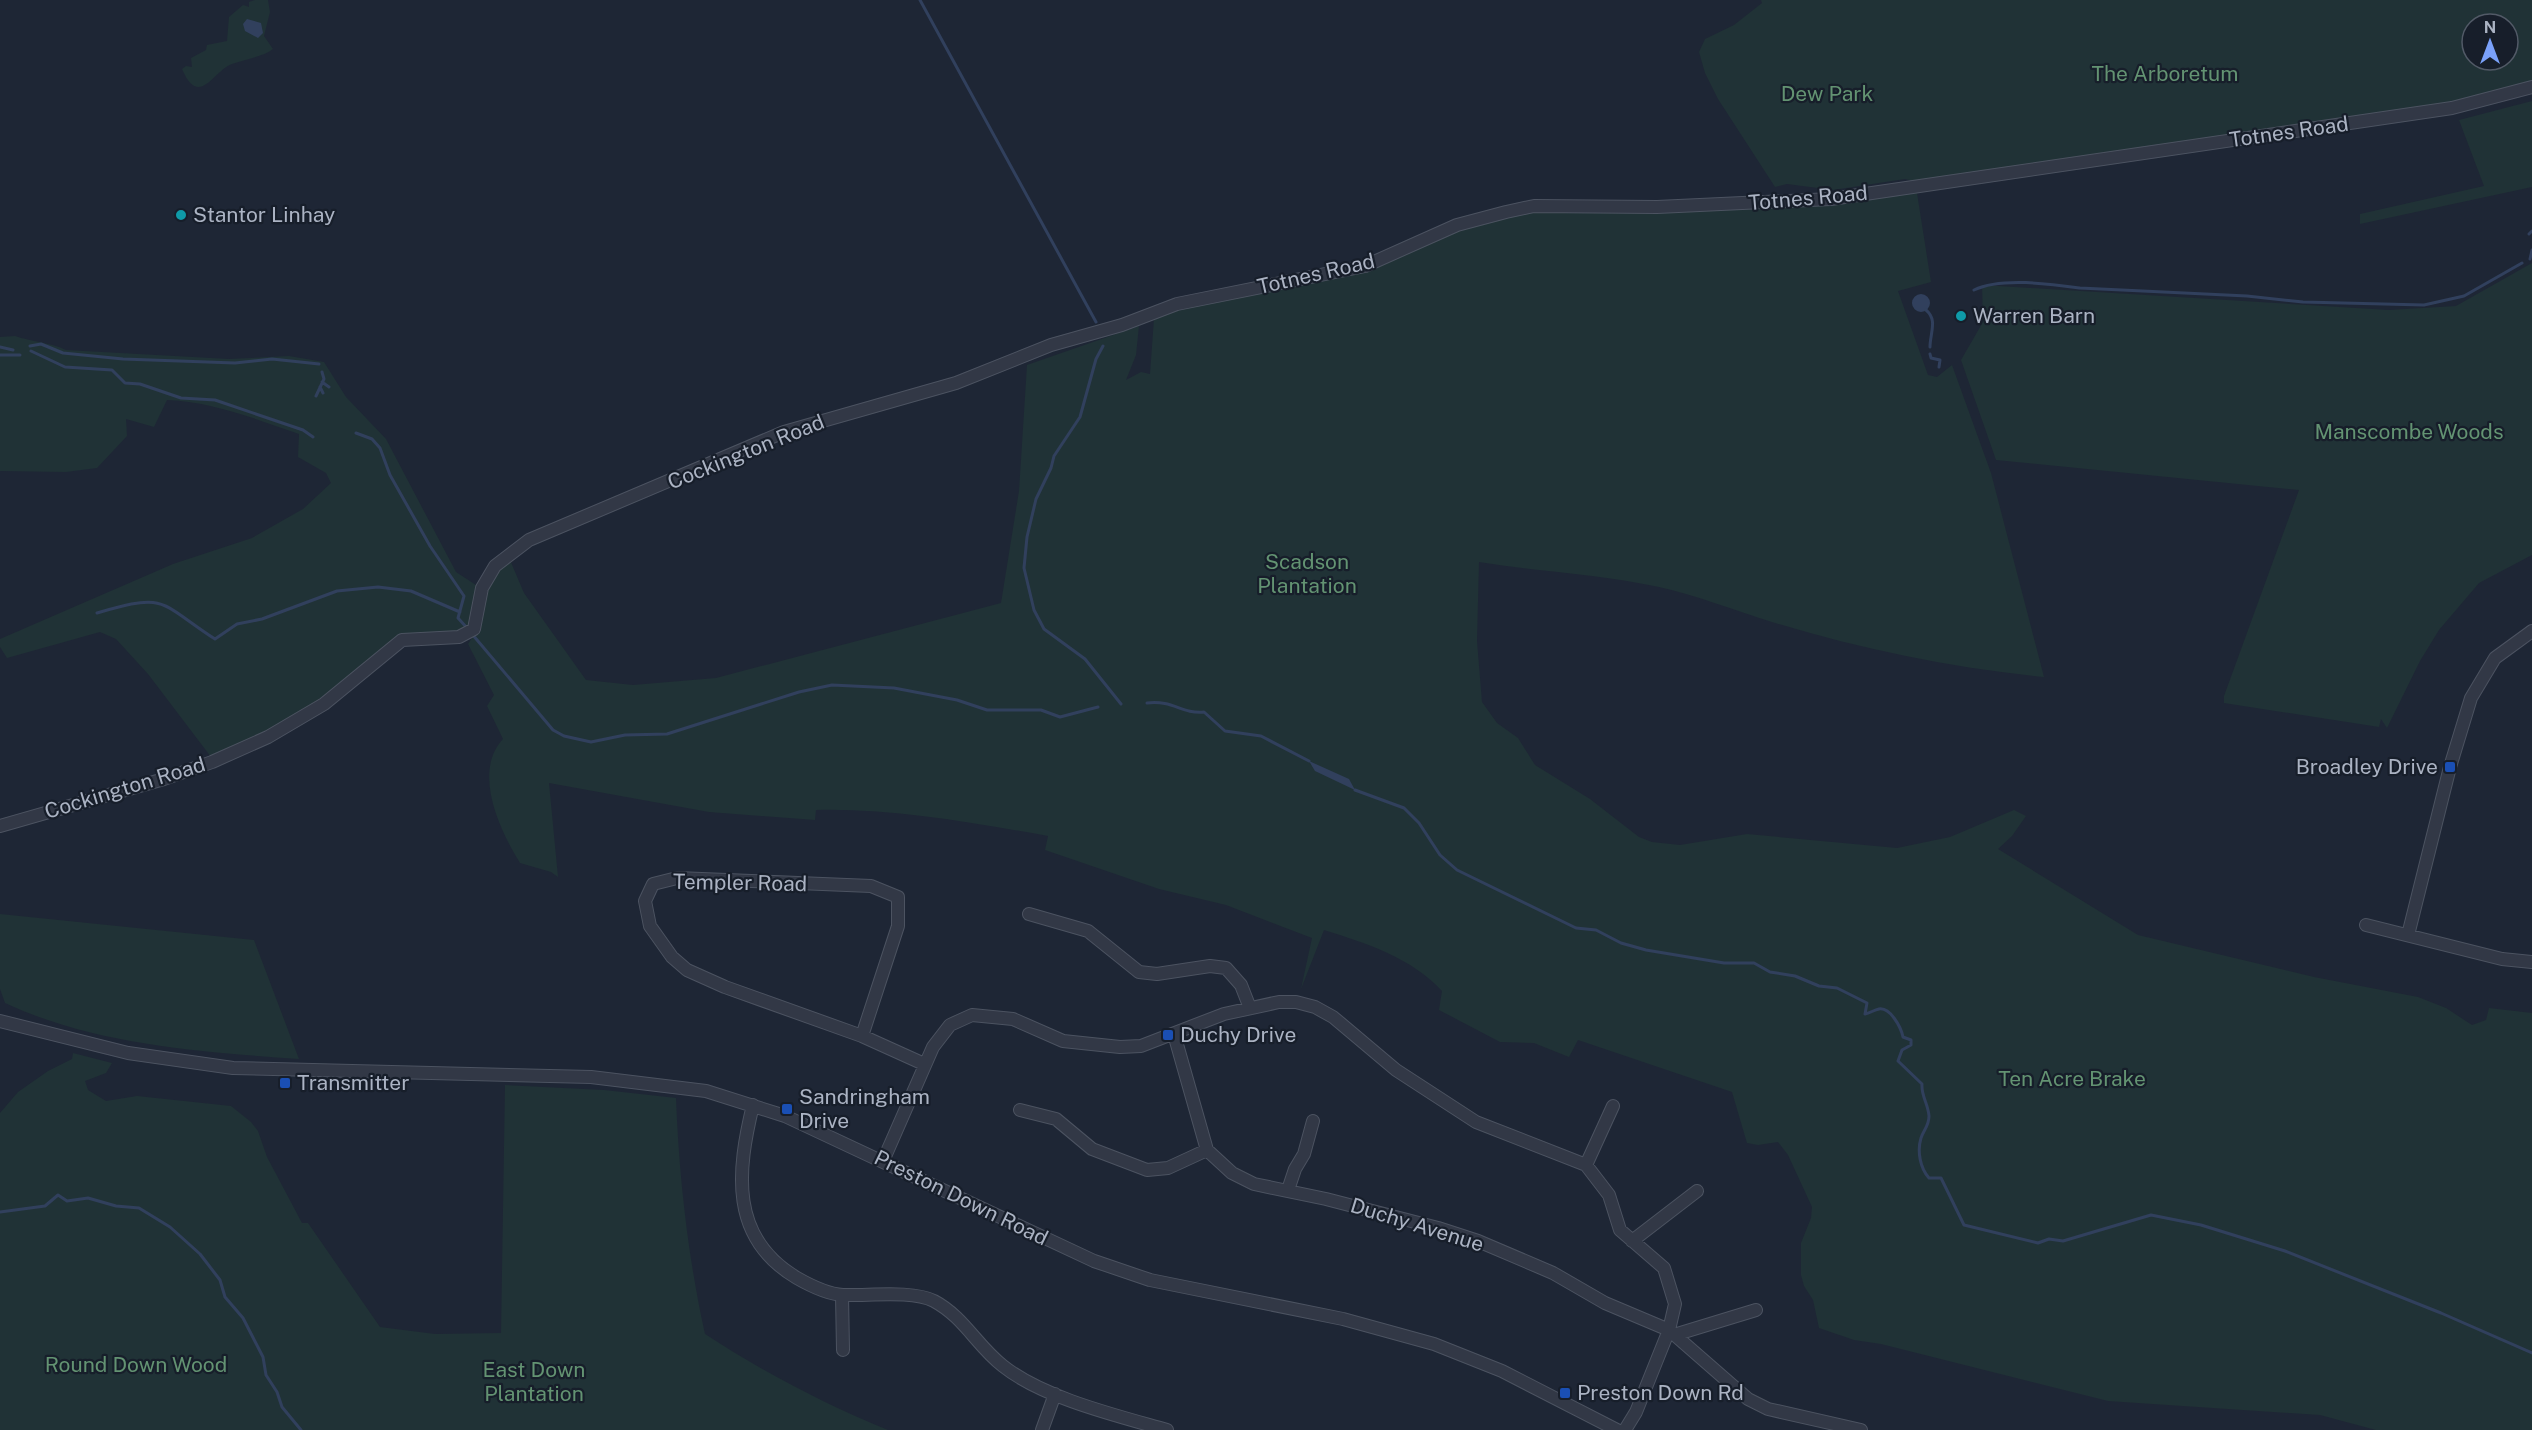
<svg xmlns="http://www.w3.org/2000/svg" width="2532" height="1430" font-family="'Public Sans',sans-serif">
<rect width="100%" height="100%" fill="#1e2635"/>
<!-- green -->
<path fill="#203236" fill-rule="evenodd" d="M255,0h13l2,12 -6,24 9,13c-10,8 -28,10 -41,15 -19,7 -33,45 -50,5l4,-3 6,1 -1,-9 15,-8 1,-5 20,-4 2,-24 14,-12 6,2v-5z
M1761,0h771v87l-18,5 -603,97 -1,-9 -5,-1 -72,11 -46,-6 -12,3 -57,-88 -13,-26 -6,-21 6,-13 29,-14 28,-22zM2472,24h36v36h-36z
M2532,101v86l-172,37v-10l124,-28 -25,-66z
M1917,193l14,89 -33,9 30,84 9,2 15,-12 39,108 53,204c-92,-9 -184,-28 -272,-55 -38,-12 -74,-26 -113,-35 -59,-13 -119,-15 -180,-25l-2,79 5,61 15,21 21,15 17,27 55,34 49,38 13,5 28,3 67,-11 150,14 53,-11 64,-27 12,6 -14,20 -14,13 140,86 176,42 104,20 28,11 26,17 14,-5 3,-12 43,5v417h-156l-56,-15 -212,-14 -227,-57 -27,-4 -35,-12 -6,-28 -9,-14 -3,-11v-32l10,-25 1,-11 -24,-52 -10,-13 -20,3 -11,-2 -15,-51 -154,-52 -9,17 -35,-14 -34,-1 -61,-32 3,-19c-30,-33 -76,-48 -118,-61l-23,59 11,-51 -86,-33 -67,-16 -114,-39 3,-14c-73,-13 -157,-28 -232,-26l-1,10 -106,-8 -160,-29 9,94 -7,-5 -31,-9c-20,-32 -48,-91 -17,-124l-16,-33 7,-11 -26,-51c15,-20 9,-34 17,-55 5,-12 15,-21 25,-29l14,33 62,87 47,5 83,-7 285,-75 18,-112 8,-126 112,-39 -3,29 -10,25 15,-8 9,2 4,-56 13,-6 179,-36 34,-11 94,-41 72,-14 269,-5z
M2532,263v292l-53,28 -40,47 -19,31 -33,67 -6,-9 -2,8 -155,-24v-7l75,-206 -303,-30 -35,-100 22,-38 -1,-37 407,25 67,-4z
M15,336c17,6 34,6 51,14l163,9 60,-3 35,6 22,35 40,42 70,133 23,15 -9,39 -10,5 -59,5 -98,78 -92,43 -63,-83 -32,-35 -16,-7 -93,26 -7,-11v-8l173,-75 79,-26 51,-29 28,-26 -5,-10 -28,-16 1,-23c-44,-15 -85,-32 -132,-34l-13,27 -28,-8 1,17 -30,32 -31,4 -66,-1v-134z
M0,914l254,26 45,119c-98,-7 -204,-14 -294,-56l-5,-14z
M73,1053l39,10 -6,10 -21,8 3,9 18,11 31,-5 94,10 20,16 7,9 9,26 35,66h6l72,104 55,7 66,-1 4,-248 99,5 72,8c3,79 12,159 29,236 58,38 119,70 183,96h-888v-317l18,-21 30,-21 24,-12z"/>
<!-- water -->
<path fill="#31405d" d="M247,19l14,4 2,10 -5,5 -13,-7 -2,-7z
M1912 303a9 9 0 1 1 18 0a9 9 0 1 1-18 0Z
M1309,761l40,18 6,11 -40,-19z"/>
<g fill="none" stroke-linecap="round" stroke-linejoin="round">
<!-- stream -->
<path stroke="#31405d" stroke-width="3" d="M920,0l176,322
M2529,234l3,-3
M2530,259l2,-9
M1974,290c27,-13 77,-6 106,-2l167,8 56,6 121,3 40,-9 58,-33
M1926,310c12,10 4,23 4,37
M30,346l11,-2 22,9 60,6 112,4 37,-4 47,5
M1103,346l-7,13 -16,58 -26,39 -3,12 -15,31 -9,38 -3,31 10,42 10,19 41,30 36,45
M0,347l13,3
M31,351l34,16 47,3 13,13 15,1 41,14 34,2 88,30 10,7
M1930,354l1,4 9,2 -1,7
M0,355h20
M322,382l7,5
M320,387l3,6
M316,396l8,-17 -2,-7
M356,433l16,6 8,9 10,27 40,71 34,50 -6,22 10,11
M97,613c71,-21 61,-11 118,26l22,-15 25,-5 75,-28 41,-4 33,4 49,21
M472,634l81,96 11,6 27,6 34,-7 42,-1 132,-42 33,-7 62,3 63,12 30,10h54l19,7 38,-10
M1147,703c27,-3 34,11 57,9l21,19 36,5 48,25
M1355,790l49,18 15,15 21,32 17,15 119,58 20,2 25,13 25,7 78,13h30l16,9 25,4 24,10 18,2 30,15 -2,11c5,-1 9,-4 14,-5 11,-2 22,18 24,28l8,3v5l-9,5 -4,11 24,23c-1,12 6,19 7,32 0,10 -5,13 -8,22 -4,13 -1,30 8,40h12l23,47 74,18 11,-4 14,2 88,-26 50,10 84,26 156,62 91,40
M0,1212l45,-6 13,-11 9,6 21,-3 28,8 23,2 31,19 30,27 20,26 5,17 18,21 20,39 3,18 11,17 5,15 19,23"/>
<!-- minor casing -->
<g stroke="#4c5361" stroke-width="14">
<path id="minor" d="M0,826l164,-47 48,-17 56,-25 56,-33 78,-64 57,-3 15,-8 8,-41 13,-22 34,-26 255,-108 172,-49 95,-38 71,-20 55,-21 188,-38 92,-41 49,-13 28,-6 123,1 174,-8 621,-91 80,-21
M1029,914l59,17 51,41 18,2 53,-8 16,2 15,17 9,23
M2366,925l136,34 30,3
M2408,935l42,-168 21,-69 24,-40 37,-27
M0,1021l128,32 105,15 358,9 115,14 79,25 309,145 56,19 193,39 91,25 68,27 115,59
M1174,1034l33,116 25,23 22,11 72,15 112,29 40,13 75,32 52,30 64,27 -33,82 -11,18
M862,1036l36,-110v-29l-27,-11 -194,-8 -24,6 -8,17 5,25 22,31 15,13 38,17 137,49 62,28
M753,1105c-16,66 -24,133 44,173 14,8 30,16 46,17 25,1 69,-5 91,6 30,16 43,45 69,65 40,32 115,50 164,64
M1020,1110l36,9 36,30 55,21 21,-2 39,-18
M883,1161l50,-114 17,-22 22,-10 41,4 50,22 57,6 21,-1 83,-32 55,-12h17l19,5 18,10 63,53 80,52 110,43 23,30 11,35 44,38 11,36 -6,26 79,69 20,10 93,21
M1586,1165l27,-59
M1288,1190l7,-21 9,-15 9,-33
M1632,1241l65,-50
M842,1295l1,55
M1674,1335l82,-25
M1042,1430l13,-36"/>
</g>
<!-- minor -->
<use href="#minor" stroke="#323846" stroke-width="12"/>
</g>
<!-- markers -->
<g fill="#0f9aa8" stroke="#171e2a" stroke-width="2">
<circle cx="181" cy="215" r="6"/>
<circle cx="1961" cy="316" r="6"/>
</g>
<g fill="#1a4fb4" stroke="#171e2a" stroke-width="2">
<rect x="2444" y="761" width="12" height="12" rx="3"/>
<rect x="1162" y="1029" width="12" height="12" rx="3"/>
<rect x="279" y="1077" width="12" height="12" rx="3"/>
<rect x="781" y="1103" width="12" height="12" rx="3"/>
<rect x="1559" y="1387" width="12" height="12" rx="3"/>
</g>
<g text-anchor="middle" stroke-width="4.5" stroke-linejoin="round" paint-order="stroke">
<!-- park labels -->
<g font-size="21" fill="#639372" stroke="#171e2a">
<text x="2165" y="81">The Arboretum</text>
<text x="1827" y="101">Dew Park</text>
<text x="2409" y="439">Manscombe Woods</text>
<text x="1307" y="569">Scadson<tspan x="1307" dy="24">Plantation</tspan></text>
<text x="2072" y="1086">Ten Acre Brake</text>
<text x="136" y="1372">Round Down Wood</text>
<text x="534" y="1377">East Down<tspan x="534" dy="24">Plantation</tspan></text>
</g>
<!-- street labels -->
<g font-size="21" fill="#abb3c3" stroke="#171e2a">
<text transform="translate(2289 132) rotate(-8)" y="7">Totnes Road</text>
<text transform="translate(1808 198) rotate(-5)" y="7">Totnes Road</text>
<text transform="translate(1316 274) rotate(-13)" y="7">Totnes Road</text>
<text transform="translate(746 452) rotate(-22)" y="7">Cockington Road</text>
<text transform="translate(125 788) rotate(-17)" y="7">Cockington Road</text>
<text transform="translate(740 883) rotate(1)" y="7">Templer Road</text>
<text transform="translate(961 1198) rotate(26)" y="7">Preston Down Road</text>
<text transform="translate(1417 1225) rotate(17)" y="7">Duchy Avenue</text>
</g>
<!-- poi labels -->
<g font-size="21" fill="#abb3c3" stroke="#171e2a" text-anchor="start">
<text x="193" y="222">Stantor Linhay</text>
<text x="1973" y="323">Warren Barn</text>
<text x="2438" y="774" text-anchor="end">Broadley Drive</text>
<text x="1180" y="1042">Duchy Drive</text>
<text x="297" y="1090">Transmitter</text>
<text x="799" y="1104">Sandringham<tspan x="799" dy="24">Drive</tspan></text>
<text x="1577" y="1400">Preston Down Rd</text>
</g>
</g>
<!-- north arrow -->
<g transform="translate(2490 42)"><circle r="28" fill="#171e2a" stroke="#525a67" stroke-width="1.5"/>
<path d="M0-4.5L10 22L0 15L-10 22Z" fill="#7aa1fa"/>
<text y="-9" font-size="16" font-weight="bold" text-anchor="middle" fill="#abb3c3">N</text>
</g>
</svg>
